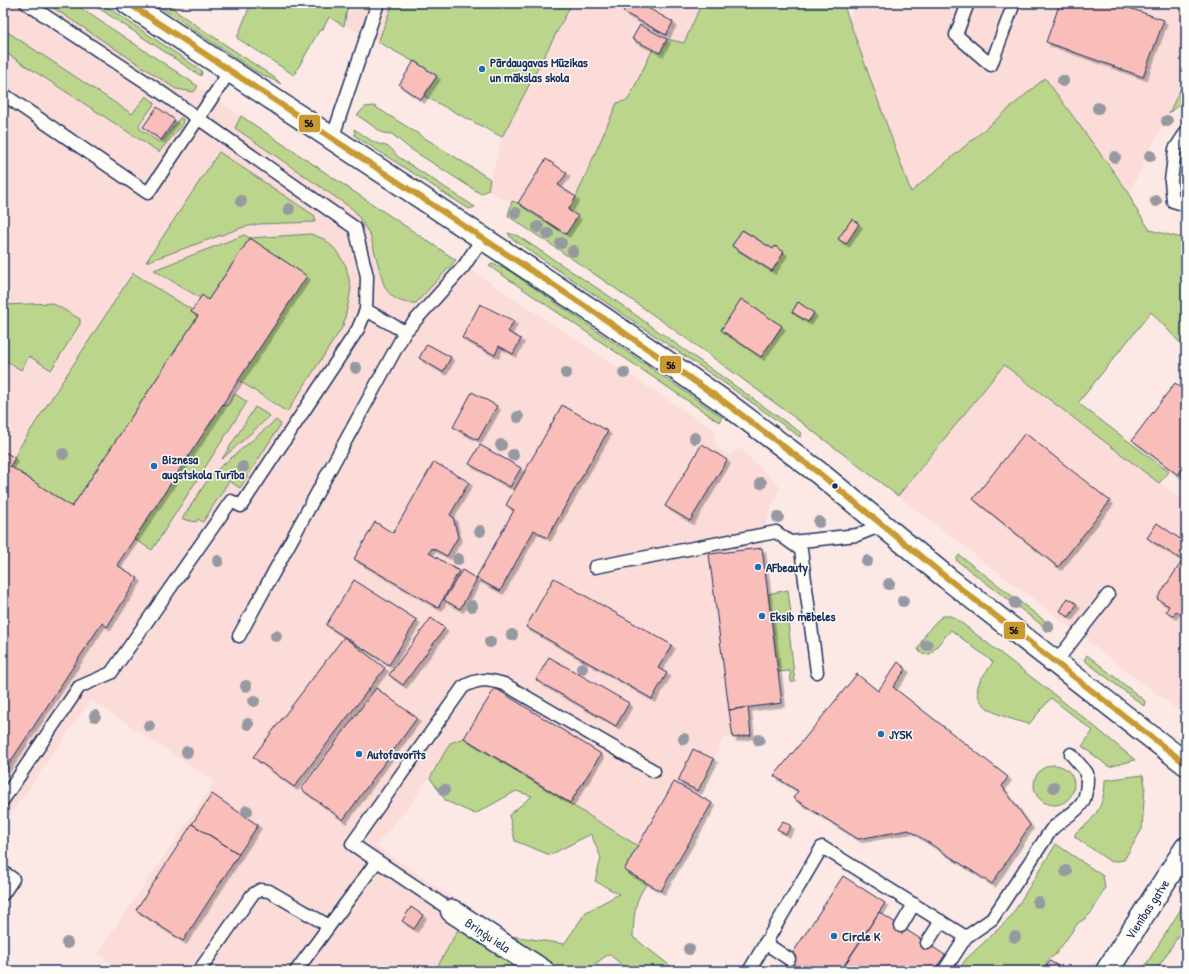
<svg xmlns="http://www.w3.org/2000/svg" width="1189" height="974" font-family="'Patrick Hand',sans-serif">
<defs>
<filter id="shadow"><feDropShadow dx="3.5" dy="3.5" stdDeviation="0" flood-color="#0004"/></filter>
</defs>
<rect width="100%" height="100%" fill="#fce9e5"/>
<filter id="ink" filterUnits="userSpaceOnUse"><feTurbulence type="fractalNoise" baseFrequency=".025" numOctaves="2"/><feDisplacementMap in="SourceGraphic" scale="8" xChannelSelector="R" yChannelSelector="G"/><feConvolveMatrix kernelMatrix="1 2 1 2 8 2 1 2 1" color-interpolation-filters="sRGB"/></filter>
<g filter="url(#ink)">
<!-- built -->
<path fill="#fbdcd8" d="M3,3h70l491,329 151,99v15l15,10 9,-9 41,40 -14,35 -4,26 20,155 -34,4 3,28 -18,3 -9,-1 -27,57 15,9 -51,88 -37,-21 13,-24 -173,-108 -14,5 -15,26 -21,31 -38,46 83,56v26l-24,43h-311l-27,-17 118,-172 -124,-82 -88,125z
M251,3h451l-115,265 -79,-52 4,-15 -12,-3 -12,-8 14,-53 -78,-41 13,-20 -22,-15 -86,-44 -6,12 -4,2 -25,44 -57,-37z
M855,3h331v74l-57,116 -84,-115 -134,114 -62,-173z
M1004,365l182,138v213l-288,-220z"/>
<!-- green -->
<path fill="#bbd58c" stroke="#6b8275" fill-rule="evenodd" d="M46,3h27l125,83 -4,6 -18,-3z
M91,3h10l97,65 4,3 -1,5z
M154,3h16l8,10 97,65 6,6 -26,-13z
M251,3h97l-4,23 -15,-9 -6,12 -4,2 -25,44 -57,-37z
M393,3h179l-70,134 -78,-41 13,-20 -22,-15 -1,1 -36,-20z
M702,3h141l68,189 134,-114 84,115 5,13 16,24 36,9v110l-35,-37 -73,91 91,69 -10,11 -155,-118 -106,131c-127,-98 -256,-192 -390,-280l4,-15 6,2 49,30 10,-17 -9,-6 8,-13 41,-94 11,-3 25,-51 7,4 7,-14 17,4zM852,219l7,5 -13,20 -8,-5zM743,230l30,19 2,-3 9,6 -12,19 -40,-25zM741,300l41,26 -21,31 -40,-27zM798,302l16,11 -6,9 -16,-10z
M3,29l129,85 14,-18 9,7 -16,22 1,4 20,14 20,-25 3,1 -1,6 -23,27 -156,-101z
M1186,77v22l-17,14z
M374,106l116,73 -2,11 -7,4 -72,-46 -17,-14 -9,-1 -26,-18 8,-8z
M241,116l197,132 18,12 -40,43c-16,1 -28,-6 -33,-21l-13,-47 -16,-25 -119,-82z
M354,129c7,4 15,11 22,14 12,4 14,2 21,13l78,51 -6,2 -114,-73z
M219,152l96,64v6l-56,2 -15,3 -98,35z
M508,233l10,3 91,60 192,137 -1,4 -77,-55 -212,-144z
M311,234l13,5 11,10 11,17 5,22 -2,12 -6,26 -56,86 -49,-32 68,-104 -56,-38 -42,62 -6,-4 -2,2 -46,-28 90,-35 6,3z
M492,264l16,6 214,147 -3,5 -230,-156z
M133,273l59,37 -1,2 7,4 -126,191 -62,-41 11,-21z
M52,303l28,16v5l-29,46 -22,-14 -8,14 -18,-11v-54z
M235,394l12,8 -95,148 -18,-11 88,-135 5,2z
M255,407l15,9 -48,43z
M276,420l5,4 -41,64 -11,-7 -26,41 -5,-3 -2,3 -14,-3 29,-44z
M959,555l95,73 -3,4 -95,-72z
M788,590l4,33h-4l7,59h-4l-1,-11 -12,1 -10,-78z
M943,616h7l5,2 128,99 52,43 -26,7 -27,-21 11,-15 -42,-33 -22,26c-18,-5 -60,-14 -50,-41 3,-7 10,-14 14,-21l-42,-32 -21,24c-6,1 -9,1 -12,-5 5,-12 14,-26 25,-33z
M1087,655l58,46 -1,5 -60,-46z
M464,738l174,108 -14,24 24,13c-14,15 -14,34 -15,54l44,34h-48l-20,-17 -24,17h-150l24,-43 105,16 22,-32 33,-18 -24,-13 6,-23 -10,-24 -41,21 -35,-14 -6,-26 23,-19 -16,-5 -41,23 -29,-13 -16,-23 20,-35z
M1034 785a20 20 0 1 1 40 0a20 20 0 1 1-40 0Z
M1143,775l2,11 -3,43 -18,31 -13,2 -36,-25v-3c3,-5 8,-6 12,-10 13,-12 18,-27 18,-44z
M1056,844l47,32 2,12 -13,24 -6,6 -8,5 -22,31 -7,5 -7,12h-84l8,-12 44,-41z
M1186,901v23l-30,47h-14z"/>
<!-- building -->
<path fill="#fabeba" stroke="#1b2f5e" filter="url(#shadow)" d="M627,3h12l34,19 -7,13 -43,-23z
M1060,3h55l49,17 -21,57 -97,-35z
M640,25l27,14 -7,14 -28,-14z
M414,61l23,15 -16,24 -22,-15z
M157,107l18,13 -14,20 -18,-13z
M546,159l21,14 -9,12 18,12 -8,13 10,6 -12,18 -48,-31z
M852,219l7,5 -13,20 -8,-5z
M742,230l31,19 2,-3 9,6 -12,19 -40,-25z
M250,238l57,38 -190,289 21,13 -31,49 -5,-4 -99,150v-322l12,7 -5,8 62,41 126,-191 -7,-4 11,-17 6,5z
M741,299l41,27 -21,31 -40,-27z
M798,302l16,11 -6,9 -16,-10z
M480,304l34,17 -6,11 13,7 -8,15 -14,-8 -4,9 -33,-17z
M427,344l24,13 -8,15 -24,-14z
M1175,383l11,9v72l-8,11 -46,-35z
M472,392l25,14 -19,34 -25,-13z
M562,405l46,26 -61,107 -13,-8 -34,61 -24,-13 38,-68 -8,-5z
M1025,433l85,68 -52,66 -85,-68z
M702,444l25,16 -37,61 -25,-15z
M480,445l41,23 -11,19 -41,-23z
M434,462l35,20 -19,33 3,2 5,20 -11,19 -15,-8 -3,5 30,18 -21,37 -84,-49 21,-37 18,11z
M1157,523l29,20v12l-4,5 -35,-22z
M762,548l20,155 -53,7 -20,-156z
M1186,555v62l-10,-6 -3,5 -7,-5 3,-5 -12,-7z
M462,570l15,9 -17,30 -16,-9z
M554,578l118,67 -14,23 9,5 -15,26 -126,-72z
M354,580l63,40 -28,45 -63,-40z
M1068,598l9,6 -8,13 -9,-6z
M431,618l14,10 -42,57 -14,-10z
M344,637l41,31 -91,119 -41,-30z
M549,657l80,46 -13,23 -80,-46z
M898,662l8,7 -13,18 115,90 -6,9 28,39 -38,59 -83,-54 -51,9 -65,-41 5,-7 -24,-15 83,-102 21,17z
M376,688l41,30 -74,102 -42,-31z
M495,688l106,66 -31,49 -106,-65z
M748,707l3,28 -18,3 -4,-28z
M693,749l21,10 -16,32 -20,-10z
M674,782l38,21 -51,88 -37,-21z
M212,794l46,31 -19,29 -47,-30z
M783,821l8,5 -5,8 -9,-5z
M192,824l47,30 -56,87 -47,-31z
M843,876l42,27 -44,68h-60z
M411,907l12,8 -9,14 -12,-8z
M879,912l66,43 -11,16 -93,-1z
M1050,961l8,5 -4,5h-11z"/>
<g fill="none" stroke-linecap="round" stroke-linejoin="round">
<!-- lane casing -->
<g stroke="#1b2f5e" stroke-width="15">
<path id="lane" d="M968,3l-12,32 35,30 23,-62
M3,94l145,99 82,-122
M1186,132l-11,17 -4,32 2,20 13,4
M332,139l46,-136
M366,310l39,22
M792,542l65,-7 25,-10
M595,567l181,-35 25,18 16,122
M239,636l166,-304 59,-66 18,-27
M1055,663l53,-68
M3,800l76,-113 32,-14 120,-172 10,5 117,-177 8,-19 1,-34 -12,-48 -203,-142 -126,-83
M3,872l10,7 -10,15
M452,911l-100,-67 111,-157c16,-9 24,-8 41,-3l150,87
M901,926l13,-22
M765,943l24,16
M927,943l14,-22
M199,971l53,-76 8,-5 9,1 60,35
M296,971l81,-110
M749,971l73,-124 144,90
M944,971l22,-34 26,-18 59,-89c23,-23 37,-16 36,-57l-16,-19"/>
</g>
<!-- street casing -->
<g stroke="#1b2f5e" stroke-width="25">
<path id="street" d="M452,911l91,60"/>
</g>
<!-- secondary casing -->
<g stroke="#1b2f5e" stroke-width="25">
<path id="secondary" d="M128,3l475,315 120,83 96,72 128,105 239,186"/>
</g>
<!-- highway casing -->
<g stroke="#1b2f5e" stroke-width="25">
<path id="highway" d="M1107,971l79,-123"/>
</g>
<!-- lane -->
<use href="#lane" stroke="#fdfcf7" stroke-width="12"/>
<!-- street -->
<use href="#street" stroke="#fdfcf7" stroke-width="22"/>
<!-- secondary -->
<use href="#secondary" stroke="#fdfcf7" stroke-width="22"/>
<!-- highway -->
<use href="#highway" stroke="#fdfcf7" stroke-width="22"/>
<!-- bus-1 casing -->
<g stroke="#fdfcf7" stroke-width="9">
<path id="bus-1" d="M128,3l475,315 120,83 96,72 128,105 239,186"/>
</g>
<!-- bus-1 -->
<use href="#bus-1" stroke="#c99932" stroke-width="6"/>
</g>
<!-- trees -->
<g fill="#9699a1">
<circle cx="1063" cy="81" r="6"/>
<circle cx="1098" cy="108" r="6"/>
<circle cx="1167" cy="121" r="6"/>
<circle cx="1150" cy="156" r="6"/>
<circle cx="1115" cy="157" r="6"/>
<circle cx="241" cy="201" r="6"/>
<circle cx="1156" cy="201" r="6"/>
<circle cx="289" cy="209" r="6"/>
<circle cx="516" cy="213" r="6"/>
<circle cx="538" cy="227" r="6"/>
<circle cx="548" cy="234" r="6"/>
<circle cx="561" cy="243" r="6"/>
<circle cx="573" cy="251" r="6"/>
<circle cx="356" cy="368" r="6"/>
<circle cx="566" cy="373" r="6"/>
<circle cx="624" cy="373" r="6"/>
<circle cx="518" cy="417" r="6"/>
<circle cx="695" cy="438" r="6"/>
<circle cx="501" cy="445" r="6"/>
<circle cx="63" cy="454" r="6"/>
<circle cx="513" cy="455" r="6"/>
<circle cx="243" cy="467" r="6"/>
<circle cx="761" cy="483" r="6"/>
<circle cx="778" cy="517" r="6"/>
<circle cx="819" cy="522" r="6"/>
<circle cx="480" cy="531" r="6"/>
<circle cx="458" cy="559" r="6"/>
<circle cx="218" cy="561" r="6"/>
<circle cx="867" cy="561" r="6"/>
<circle cx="889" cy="584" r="6"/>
<circle cx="903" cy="601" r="6"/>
<circle cx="1015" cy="603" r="6"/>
<circle cx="472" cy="606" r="6"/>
<circle cx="1048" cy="626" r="6"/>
<circle cx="512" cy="635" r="6"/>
<circle cx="276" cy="636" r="6"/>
<circle cx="490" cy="642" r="6"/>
<circle cx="927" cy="645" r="6"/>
<circle cx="582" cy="668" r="6"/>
<circle cx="246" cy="686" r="6"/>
<circle cx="254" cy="701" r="6"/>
<circle cx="95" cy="716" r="6"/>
<circle cx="248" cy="724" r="6"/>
<circle cx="149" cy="726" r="6"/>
<circle cx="684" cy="739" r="6"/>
<circle cx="759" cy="740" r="6"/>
<circle cx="187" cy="752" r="6"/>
<circle cx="1054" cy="787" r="6"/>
<circle cx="444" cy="790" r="6"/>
<circle cx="247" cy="811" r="6"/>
<circle cx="1066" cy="871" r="6"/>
<circle cx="1038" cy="902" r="6"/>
<circle cx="1015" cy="937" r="6"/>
<circle cx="67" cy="943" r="6"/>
<circle cx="689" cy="949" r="6"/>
</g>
</g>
<!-- markers -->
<g fill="#1f6fb2" stroke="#fdfcf7" stroke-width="1.5">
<circle cx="482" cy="69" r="4"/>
<circle cx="154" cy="466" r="4"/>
<circle cx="758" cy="567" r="4"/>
<circle cx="762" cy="616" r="4"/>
<circle cx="881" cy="734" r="4"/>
<circle cx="359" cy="754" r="4"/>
<circle cx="834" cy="936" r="4"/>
</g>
<circle fill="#1b2f5e" stroke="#fdfcf7" stroke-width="1.5" cx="835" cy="486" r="3.5"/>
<g text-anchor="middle" stroke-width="3" stroke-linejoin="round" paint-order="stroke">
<!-- poi labels -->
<g font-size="13" font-weight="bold" fill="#1b2f5e" stroke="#fdfcf7" text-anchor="start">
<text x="490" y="67">Pārdaugavas Mūzikas<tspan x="490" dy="15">un mākslas skola</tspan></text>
<text x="162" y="464">Biznesa<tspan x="162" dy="15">augstskola Turība</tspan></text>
<text x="766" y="572">AFbeauty</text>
<text x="770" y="621">Eksib mēbeles</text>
<text x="889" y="739">JYSK</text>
<text x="367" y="759">Autofavorīts</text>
<text x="842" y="941">Circle K</text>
</g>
<!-- street labels -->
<g font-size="13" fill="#1b2f5e" stroke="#fdfcf7">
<text transform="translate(1147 909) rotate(-57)" y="5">Vienības gatve</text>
<text transform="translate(488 935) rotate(34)" y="5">Briņģu iela</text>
</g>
</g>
<g stroke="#fdfcf7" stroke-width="1.5">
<rect x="298" y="114" width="23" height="19" rx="4" fill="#c99932"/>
<rect x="659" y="355" width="23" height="19" rx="4" fill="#c99932"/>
<rect x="1003" y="621" width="23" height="19" rx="4" fill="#c99932"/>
</g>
<g font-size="11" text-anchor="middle" font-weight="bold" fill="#111">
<text x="309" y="127">56</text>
<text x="671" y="369">56</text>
<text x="1014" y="634">56</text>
</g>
<!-- margin -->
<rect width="1189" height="974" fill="none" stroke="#fdfcf7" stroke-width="16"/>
<rect x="8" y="8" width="1173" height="958" fill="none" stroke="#1b2f5e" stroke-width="1.5" filter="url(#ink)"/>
</svg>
